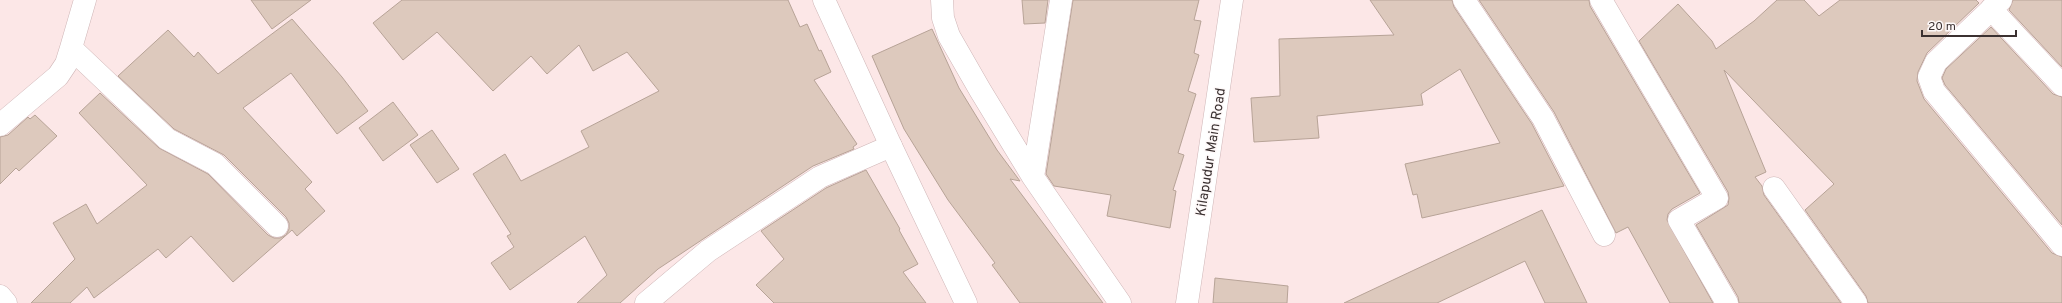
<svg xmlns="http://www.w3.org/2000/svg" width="2062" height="303" font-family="Overpass,sans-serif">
<rect width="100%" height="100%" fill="#fce7e7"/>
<!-- building -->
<path fill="#ddc9bd" stroke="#b7a397" d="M251,0h60l-39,29z
M402,0h386l12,27 7,-3 12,27 2,-1 10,22 -17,8 43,64 -4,3 1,2 -41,17 -155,103 -38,34h-43l30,-28 -22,-39 -75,54 -19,-27 23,-16 -7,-11 4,-2 -38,-60 32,-20 16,27 68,-34 -8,-16 78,-40 -32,-39 -34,19 -14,-26 -32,29 -16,-18 -38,35 -56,-59 -34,28 -30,-37z
M1022,0h26l-3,23 -21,1z
M1073,0h126l-5,20 7,1 -7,32 5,2 -11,36 8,3 -18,59 6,2 -11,35 3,1 -6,37 -63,-12 4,-21 -57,-9 -8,-12z
M1370,0h82l2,7 78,117 32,62 -142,32 -5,-24 -4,1 -8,-31 95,-21 -40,-74 -39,25 2,11 -106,11 2,22 -65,4 -3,-44 29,-2 -1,-57 115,-4z
M1479,0h110l1,6 110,187 -28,16 -4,5 -1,6 46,83h-43l-42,-76 -12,6 -62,-121z
M1777,0h27l15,16 21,-16h136l3,3 -52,50 -9,19 -1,9 7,18 128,154 10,4v46h-194l-2,-7 -61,-86 29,-26 -110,-114 42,102 -11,5 7,9 2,9 77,108h-102l-1,-6 -42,-72 32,-20 1,-7 -1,-6 -89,-151 39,-37 34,37 4,8 38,-28z
M2013,0h49v67l-53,-57z
M292,19l50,58 26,34 -31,23 -46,-61 -48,35 69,74 -7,7 20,22 -28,25 -5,-6 -59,52 -42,-46 -25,22 -8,-9 -64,49 -7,-11 -17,16h-39l44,-44 -22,-36 33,-19 11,20 50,-39 -68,-72 21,-20 59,55 49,26 60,61 6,3h6l6,-3 3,-6v-6l-3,-6 -62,-62 -50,-26 -56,-53 50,-46 26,27 4,-5 20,22z
M1991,27l62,67 9,3v128l-117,-140 -3,-7 4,-9z
M932,29l27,59 38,62 23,31 -10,-2 93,124h-83l-28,-38 3,-2 -47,-63 -44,-71 -32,-73z
M393,102l25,33 -35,26 -24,-33z
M35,115l22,21 -38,35 -3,-3 -16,16v-47l8,-2 20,-18 2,2z
M432,130l27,39 -22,14 -27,-38z
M866,170l34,59 -1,1 19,34 -15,8 23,31h-152l-18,-18 28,-26 -23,-28 65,-43z
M1542,210l45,93h-42l-20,-42 -88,42h-93z
M1215,278l73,8 -1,17h-74z"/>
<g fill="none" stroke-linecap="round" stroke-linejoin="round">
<!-- minor casing -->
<g stroke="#cfb6b7" stroke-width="23">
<path id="minor" d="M942,0l1,18 6,18 31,54 53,87 87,126
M1464,0l79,118 61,117
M1601,0l116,198 -38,22 48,83
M2001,0l-65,62 -7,15 5,14 128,154
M1991,9l71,76
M71,48l96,91 48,25 62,62
M0,125l58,-49 8,-12 5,-16 14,-48
M1033,177l28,-177
M1774,188l82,115
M0,296l6,7
M646,303l62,-52 112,-74 71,-31"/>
</g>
<!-- tertiary casing -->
<g stroke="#cfb6b7" stroke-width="23">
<path id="tertiary" d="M1187,303l45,-303"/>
</g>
<!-- secondary casing -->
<g stroke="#cfb6b7" stroke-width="23">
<path id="secondary" d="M824,0l67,146 75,157"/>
</g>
<!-- minor -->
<use href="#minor" stroke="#fff" stroke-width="22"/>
<!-- tertiary -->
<use href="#tertiary" stroke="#fff" stroke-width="22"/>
<!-- secondary -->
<use href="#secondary" stroke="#fff" stroke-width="22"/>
</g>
<g text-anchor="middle" stroke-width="3" stroke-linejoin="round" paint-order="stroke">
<!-- street labels -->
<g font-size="14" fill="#3b3131" stroke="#fef9f9">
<text transform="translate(1210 152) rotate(-81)" y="5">Kilapudur Main Road</text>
</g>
</g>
<!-- scale -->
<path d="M1922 30v6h94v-6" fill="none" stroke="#3b3131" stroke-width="2"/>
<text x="1928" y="30" font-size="12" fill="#3b3131" stroke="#fef9f9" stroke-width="3" paint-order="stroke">20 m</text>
</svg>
